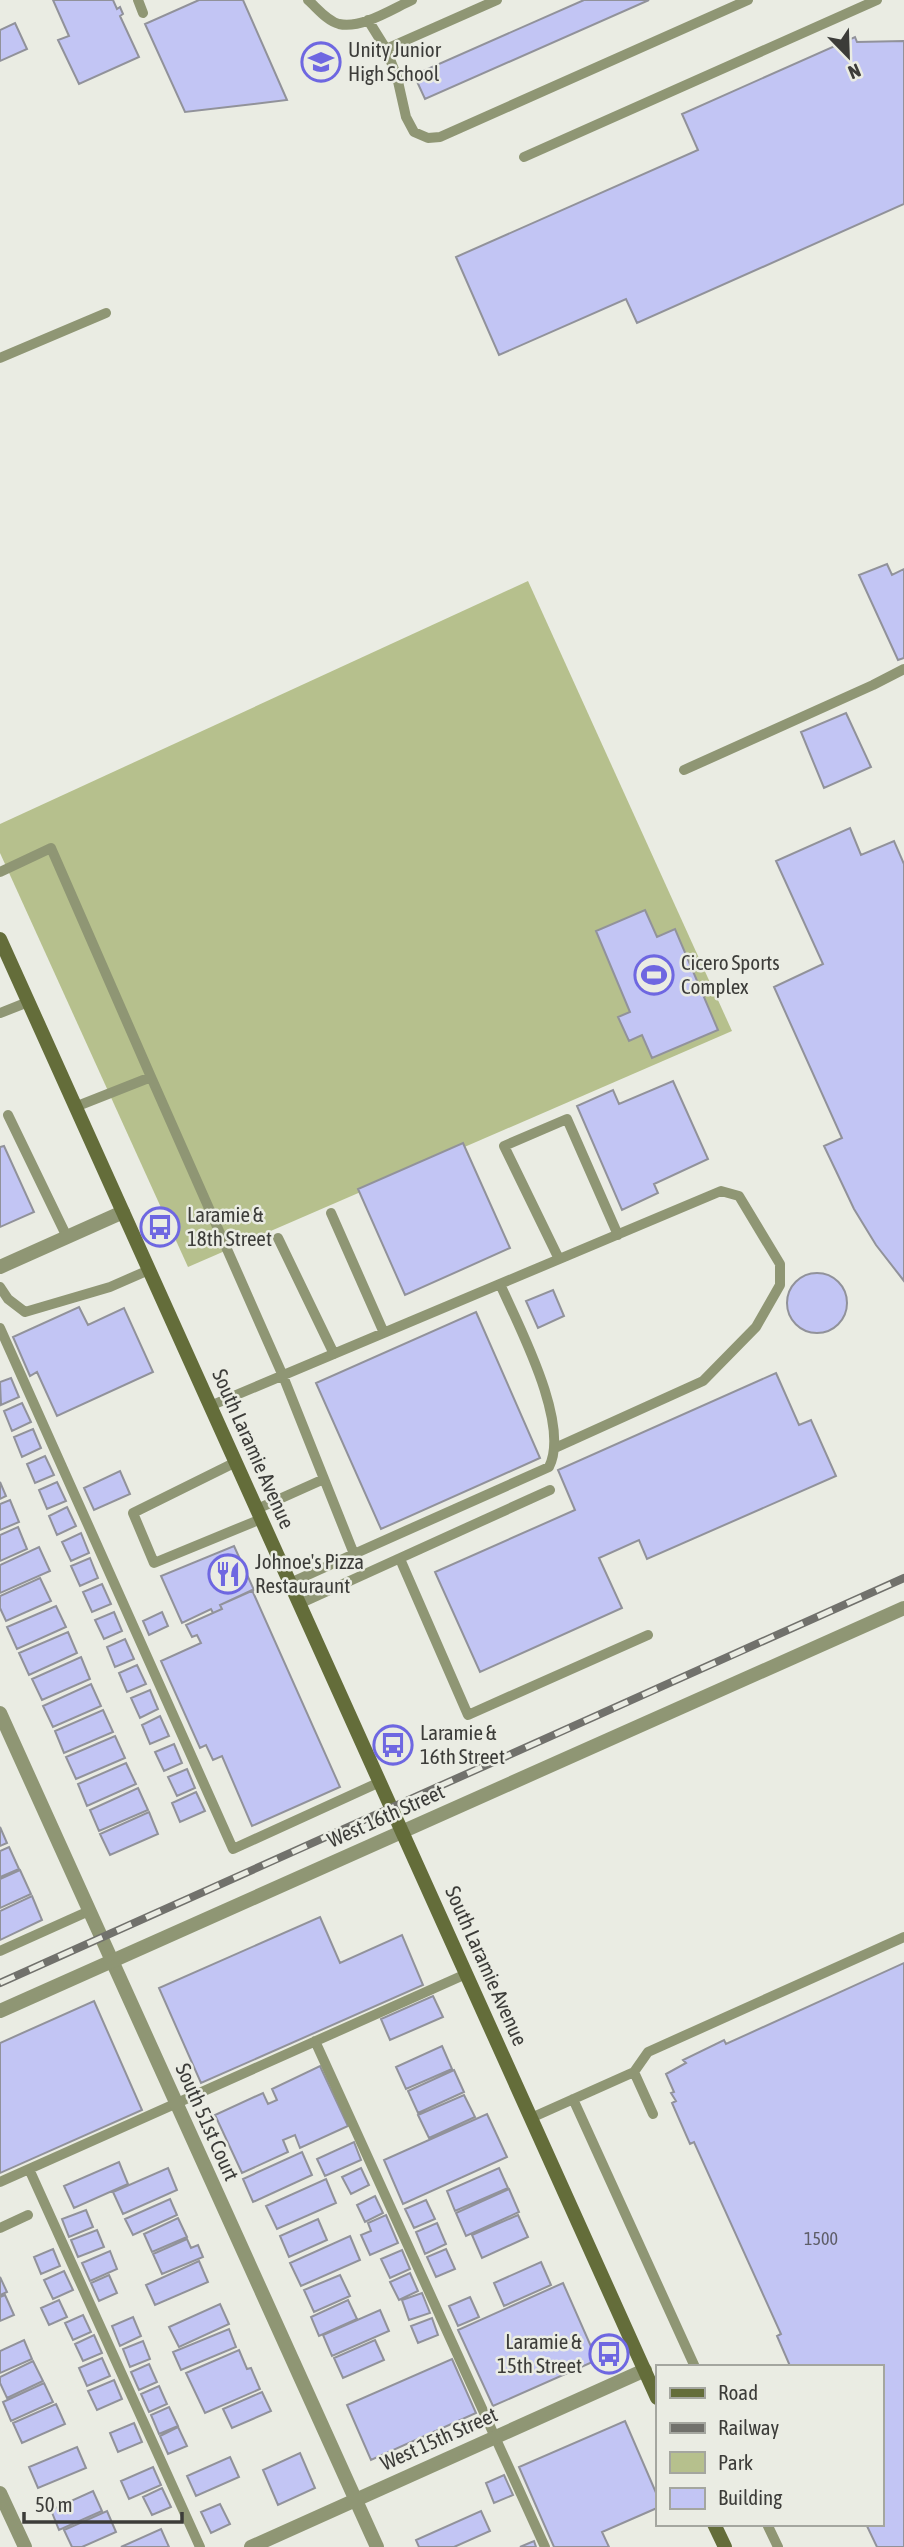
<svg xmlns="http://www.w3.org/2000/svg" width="904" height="2547" font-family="'Asap Condensed',sans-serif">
<rect width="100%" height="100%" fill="#eaece3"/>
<!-- green -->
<path fill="#b6c08d" d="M528,581l204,450 -544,236 -188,-414v-29z"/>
<!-- building -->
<path fill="#c2c5f4" stroke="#91929a" stroke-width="2" d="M53,0h60l4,9 3,-2 3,7 -3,2 19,41 -60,27 -21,-44 11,-4z
M199,0h44l44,100 -102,12 -40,-88z
M584,0h65l-224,99 -11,-24z
M15,23l12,26 -27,12v-31z
M855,37l2,5 47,-1v163l-267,119 -11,-24 -127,56 -43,-98 242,-107 -16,-36z
M887,564l5,11 12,-6v89l-6,2 -39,-85z
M846,713l25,54 -47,21 -23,-56z
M850,828l11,27 33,-14 10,23v417l-28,-36 -22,-36 -18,-38 -12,-25 18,-8 -68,-151 49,-23 -47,-103z
M645,910l12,27 18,-8 43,101 -66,28 -10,-23 -13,6 -11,-24 12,-5 -34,-81z
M673,1081l35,78 -54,25 4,9 -36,17 -45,-104 36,-16 6,14z
M463,1143l47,105 -105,47 -47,-106z
M4,1146l30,66 -34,15v-80z
M787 1303a30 30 0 1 1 60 0a30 30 0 1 1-60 0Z
M553,1290l11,26 -26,12 -12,-27z
M79,1307l9,18 36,-17 29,64 -96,44 -20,-44 -7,4 -17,-39z
M476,1312l64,146 -159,71 -65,-146z
M776,1373l23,52 12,-5 25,56 -189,83 -8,-19 -40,18 23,50 -142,64 -45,-100 140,-62 -17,-40z
M11,1378l8,19 -18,8 -1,-23z
M22,1403l9,19 -19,9 -8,-20z
M33,1429l8,19 -19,9 -8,-20z
M45,1456l9,19 -19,8 -8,-19z
M120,1471l10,23 -36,16 -10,-22z
M0,1482l6,14 -6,3z
M57,1482l9,19 -19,8 -8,-19z
M10,1500l9,22 -19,8v-26z
M67,1507l9,19 -19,9 -8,-19z
M18,1527l9,22 -27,12v-26z
M81,1533l8,20 -18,8 -9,-19z
M234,1546l20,44 -34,15 2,4 -9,4 -2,-4 -29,14 -21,-47z
M39,1547l11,24 -50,22v-28z
M90,1558l8,20 -18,8 -9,-20z
M40,1578l11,23 -45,20 -6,-13v-12z
M102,1584l9,20 -19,8 -9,-20z
M252,1590l88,197 -88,39 -30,-70 -9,4 -7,-15 -6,3 -39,-87 40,-18 -4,-8 -5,2 -6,-12 36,-16 -2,-4z
M56,1606l10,21 -49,22 -10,-22z
M114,1612l8,19 -18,8 -9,-19z
M162,1612l6,14 -19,9 -6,-14z
M68,1632l9,21 -48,22 -10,-22z
M125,1639l9,20 -19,8 -8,-20z
M81,1657l9,22 -48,21 -10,-21z
M137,1665l9,19 -19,8 -8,-19z
M91,1684l10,22 -48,21 -10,-21z
M150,1690l8,19 -18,9 -9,-20z
M103,1710l10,22 -49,21 -9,-22z
M160,1716l9,20 -19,8 -8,-19z
M115,1736l10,22 -49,21 -10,-22z
M174,1744l8,19 -18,8 -9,-19z
M126,1763l10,21 -49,22 -9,-22z
M187,1769l8,19 -18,8 -9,-19z
M138,1788l10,22 -49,21 -9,-21z
M196,1792l9,19 -25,11 -8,-19z
M149,1812l9,22 -48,21 -10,-21z
M0,1827l7,16 -7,3z
M9,1847l10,22 -19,8v-26z
M20,1870l11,24 -31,14v-29z
M32,1896l10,24 -42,20v-29z
M320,1917l20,46 62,-28 21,50 -222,98 -42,-95z
M904,1963v584h-27l-11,-23h15v-157l-91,-1 -13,-30 4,-2 -87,-192 -4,2 -18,-41 4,-2 -5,-8 3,-1 -8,-18 20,-11 -3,-3 41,-20 2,4z
M433,1996l10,21 -53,23 -9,-21z
M94,2001l48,109 -142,63v-130z
M442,2046l10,23 -46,20 -10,-22z
M320,2066l28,60 -48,22 -5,-13 -12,5 5,12 -46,21 -27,-58 48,-22 5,11 9,-4 -5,-11z
M454,2070l10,22 -46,21 -10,-22z
M464,2095l11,22 -46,21 -11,-23z
M487,2114l20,43 -104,47 -19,-44z
M354,2142l7,18 -36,16 -8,-17z
M302,2152l10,23 -59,27 -10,-23z
M119,2162l9,22 -54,24 -10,-22z
M168,2168l9,22 -54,24 -10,-22z
M361,2168l8,17 -18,9 -9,-17z
M499,2168l9,20 -53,23 -8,-20z
M326,2179l10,24 -59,26 -11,-23z
M509,2189l10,23 -53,24 -10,-23z
M375,2196l8,17 -18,9 -8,-17z
M170,2199l7,16 -44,20 -8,-16z
M426,2200l9,19 -21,9 -9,-19z
M86,2210l7,17 -24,10 -7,-18z
M386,2215l12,28 -28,12 -9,-20 10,-4 -3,-8z
M518,2215l10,22 -46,21 -10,-23z
M178,2218l9,19 -35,15 -8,-18z
M318,2219l9,21 -38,17 -9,-21z
M437,2223l9,21 -21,10 -9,-22z
M97,2230l7,17 -26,10 -7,-17z
M350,2236l10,24 -59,26 -11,-23z
M187,2239l4,9 7,-3 5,12 -41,17 -9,-20z
M53,2249l7,17 -19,8 -7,-17z
M446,2249l9,20 -19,8 -9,-20z
M402,2250l8,19 -20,9 -9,-19z
M110,2251l7,18 -27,12 -8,-18z
M199,2261l9,21 -53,23 -9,-20z
M541,2262l10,23 -47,21 -10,-23z
M64,2271l9,19 -20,9 -9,-19z
M410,2273l8,18 -19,9 -9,-18z
M109,2275l8,18 -18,8 -8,-18z
M340,2275l10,21 -36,16 -10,-22z
M0,2277l7,15 -7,3z
M563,2283l34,77 -104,46 -35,-76z
M422,2293l8,20 -21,7 -7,-20z
M5,2295l9,20 -14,6v-24z
M470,2297l9,20 -21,9 -9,-20z
M59,2300l8,17 -18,8 -8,-17z
M348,2300l9,19 -38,17 -8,-19z
M220,2304l9,20 -50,23 -10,-20z
M380,2310l9,21 -57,25 -9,-21z
M83,2315l8,17 -18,8 -8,-17z
M133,2317l8,19 -21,10 -8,-20z
M432,2318l6,17 -20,8 -7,-17z
M229,2329l7,18 -55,23 -8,-18z
M94,2335l8,18 -19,8 -8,-17z
M24,2340l8,19 -32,14v-22z
M375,2340l9,20 -41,18 -9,-20z
M143,2341l7,18 -20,8 -7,-18z
M239,2350l8,19 4,-1 9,21 -55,24 -19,-40z
M102,2358l8,18 -23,10 -8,-18z
M452,2359l24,54 -105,47 -24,-55z
M33,2361l10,20 -36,17 -7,-15v-6z
M149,2364l8,18 -18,8 -8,-18z
M114,2380l8,19 -25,11 -9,-19z
M44,2383l9,19 -42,19 -8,-19z
M159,2386l8,18 -18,8 -8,-18z
M262,2392l9,19 -39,17 -9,-19z
M56,2404l9,20 -43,19 -9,-20z
M169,2407l9,19 -19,8 -8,-19z
M625,2421l32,74v13l-55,24 7,15h-55l-35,-80z
M134,2423l8,19 -24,10 -8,-19z
M178,2427l9,19 -19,8 -8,-18z
M77,2447l9,21 -48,20 -9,-21z
M300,2453l15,35 -37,17 -15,-35z
M230,2457l9,20 -43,19 -9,-20z
M153,2467l8,18 -32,14 -8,-18z
M504,2475l9,20 -19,8 -8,-20z
M162,2488l9,19 -19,8 -9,-18z
M93,2491l9,20 -43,19 -8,-20z
M220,2504l10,20 -19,9 -10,-21z
M107,2511l9,21 -34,15h-10l-8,-17z
M481,2511l9,20 -36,16h-35l-3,-7z
M161,2529l8,18h-48z
M534,2541l2,6h-16z"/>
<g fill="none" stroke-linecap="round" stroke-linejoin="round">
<!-- service -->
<path stroke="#8f9674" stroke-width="10" d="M138,0l5,13
M308,0c9,8 19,21 31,24 23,5 53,-15 73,-24
M497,0l-111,49 11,28 9,40 8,15 14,6 12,-1 308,-137
M368,20l18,29
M524,157l353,-157
M0,358l106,-45
M684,770l189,-85 31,-16
M0,872l51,-24 100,229
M0,1013l28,-11
M75,1107l76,-30 132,299 71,178 -64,29
M8,1115l59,122
M331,1213l53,120
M278,1238l56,116
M559,1259l-55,-113 63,-27 51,116
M0,1287l8,12 17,13 85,-25 39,-17
M0,1328l233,521 147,-67
M210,1406l511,-215 18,5 41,68v21l-24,42 -53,54 -148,67
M236,1462l-103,51 21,50 107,-44
M257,1509l67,-30
M354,1554l195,-87c22,-43 -31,-142 -49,-183
M400,1559l68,156 180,-80
M299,1604l251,-114
M0,1951l89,-40
M315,2041l230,506
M634,2072l19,42
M573,2099l122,268
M531,2118l103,-46 14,-20 256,-115
M29,2169l171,378
M0,2182l466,-208
M0,2228l28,-13
M767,2524l11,23"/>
<!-- minor -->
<path stroke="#8f9674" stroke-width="14" d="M0,1267l123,-55
M0,1713l377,834
M0,2493l25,54
M251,2547l394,-177"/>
<!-- tertiary -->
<path stroke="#8f9674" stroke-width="14" d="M0,2011l904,-403"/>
<!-- secondary -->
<path stroke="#646d3a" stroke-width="14" d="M0,939l657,1459
M714,2524l11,23"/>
<!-- rail casing -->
<g stroke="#71716c" stroke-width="8">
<path id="rail" d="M0,1983l904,-405"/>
</g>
<!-- rail -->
<use href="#rail" stroke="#eaece3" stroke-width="5" stroke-dasharray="16" stroke-linecap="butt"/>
</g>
<!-- icons -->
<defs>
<g id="school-ring" transform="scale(2.0125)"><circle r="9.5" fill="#eaece3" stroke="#6e67e1" stroke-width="1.5"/><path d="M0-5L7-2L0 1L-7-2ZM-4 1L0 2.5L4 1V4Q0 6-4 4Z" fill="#6e67e1"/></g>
<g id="stadium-ring" transform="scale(2.0125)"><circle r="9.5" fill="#eaece3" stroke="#6e67e1" stroke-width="1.5"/><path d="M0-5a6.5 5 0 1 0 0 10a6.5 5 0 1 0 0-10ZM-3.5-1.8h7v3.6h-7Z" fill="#6e67e1"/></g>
<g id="bus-ring" transform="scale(2.0125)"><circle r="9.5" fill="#eaece3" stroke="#6e67e1" stroke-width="1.5"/><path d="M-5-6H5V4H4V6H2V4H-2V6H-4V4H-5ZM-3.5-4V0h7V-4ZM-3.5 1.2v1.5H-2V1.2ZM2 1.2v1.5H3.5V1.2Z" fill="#6e67e1"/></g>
<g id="restaurant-ring" transform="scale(2.0125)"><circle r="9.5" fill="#eaece3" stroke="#6e67e1" stroke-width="1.5"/><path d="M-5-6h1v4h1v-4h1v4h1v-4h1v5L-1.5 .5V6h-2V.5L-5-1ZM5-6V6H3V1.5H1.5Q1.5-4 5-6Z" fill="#6e67e1"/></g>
</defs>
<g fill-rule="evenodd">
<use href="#school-ring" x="321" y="62"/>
<use href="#stadium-ring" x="654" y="975"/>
<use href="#bus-ring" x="160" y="1227"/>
<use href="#restaurant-ring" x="228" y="1574"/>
<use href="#bus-ring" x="393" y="1745"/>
<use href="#bus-ring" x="609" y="2354"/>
</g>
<g text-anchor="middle" stroke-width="5" stroke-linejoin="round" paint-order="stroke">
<!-- number labels -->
<g font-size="18" fill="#5e5e68">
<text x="821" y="2245">1500</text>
</g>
<!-- poi labels -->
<g font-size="21" fill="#3c3c39" stroke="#eaece3" text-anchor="start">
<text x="348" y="57">Unity Junior<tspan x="348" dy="24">High School</tspan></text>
<text x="681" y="970">Cicero Sports<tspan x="681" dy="24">Complex</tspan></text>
<text x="187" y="1222">Laramie &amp;<tspan x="187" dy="24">18th Street</tspan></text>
<text x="255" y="1569">Johnoe's Pizza<tspan x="255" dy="24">Restauraunt</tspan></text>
<text x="420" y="1740">Laramie &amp;<tspan x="420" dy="24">16th Street</tspan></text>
<text x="582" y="2349" text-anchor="end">Laramie &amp;<tspan x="582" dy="24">15th Street</tspan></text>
</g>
<!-- street labels -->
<g font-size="21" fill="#3c3c39" stroke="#eaece3">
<text transform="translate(253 1449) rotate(66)" y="7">South Laramie Avenue</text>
<text transform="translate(386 1816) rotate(-24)" y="7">West 16th Street</text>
<text transform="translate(486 1966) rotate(66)" y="7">South Laramie Avenue</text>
<text transform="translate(207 2122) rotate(66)" y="7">South 51st Court</text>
<text transform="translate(439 2439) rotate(-24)" y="7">West 15th Street</text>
</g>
</g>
<!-- legend -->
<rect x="656" y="2365" width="228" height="161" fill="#eaece3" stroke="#a4a69f" stroke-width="2"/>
<rect x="670" y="2388" width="35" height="10" fill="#646d3a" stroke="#a4a69f" stroke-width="2"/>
<text x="718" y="2400" font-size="21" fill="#3c3c39">Road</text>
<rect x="670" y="2423" width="35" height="10" fill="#71716c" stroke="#a4a69f" stroke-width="2"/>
<text x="718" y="2435" font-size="21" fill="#3c3c39">Railway</text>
<rect x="670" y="2452" width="35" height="21" fill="#b6c08d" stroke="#a4a69f" stroke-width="2"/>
<text x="718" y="2470" font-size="21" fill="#3c3c39">Park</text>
<rect x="670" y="2488" width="35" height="21" fill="#c2c5f4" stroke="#a4a69f" stroke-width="2"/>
<text x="718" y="2505" font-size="21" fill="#3c3c39">Building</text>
<!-- north arrow -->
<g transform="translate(848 56) rotate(157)" stroke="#eaece3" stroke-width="5" paint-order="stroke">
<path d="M0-5L12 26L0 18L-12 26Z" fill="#3c3c39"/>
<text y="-10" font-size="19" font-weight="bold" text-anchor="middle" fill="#3c3c39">N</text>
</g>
<!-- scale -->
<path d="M24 2512v10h158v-10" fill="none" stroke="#3c3c39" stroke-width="3.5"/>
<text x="35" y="2512" font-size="21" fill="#3c3c39" stroke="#eaece3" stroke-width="5" paint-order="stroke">50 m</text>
</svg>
